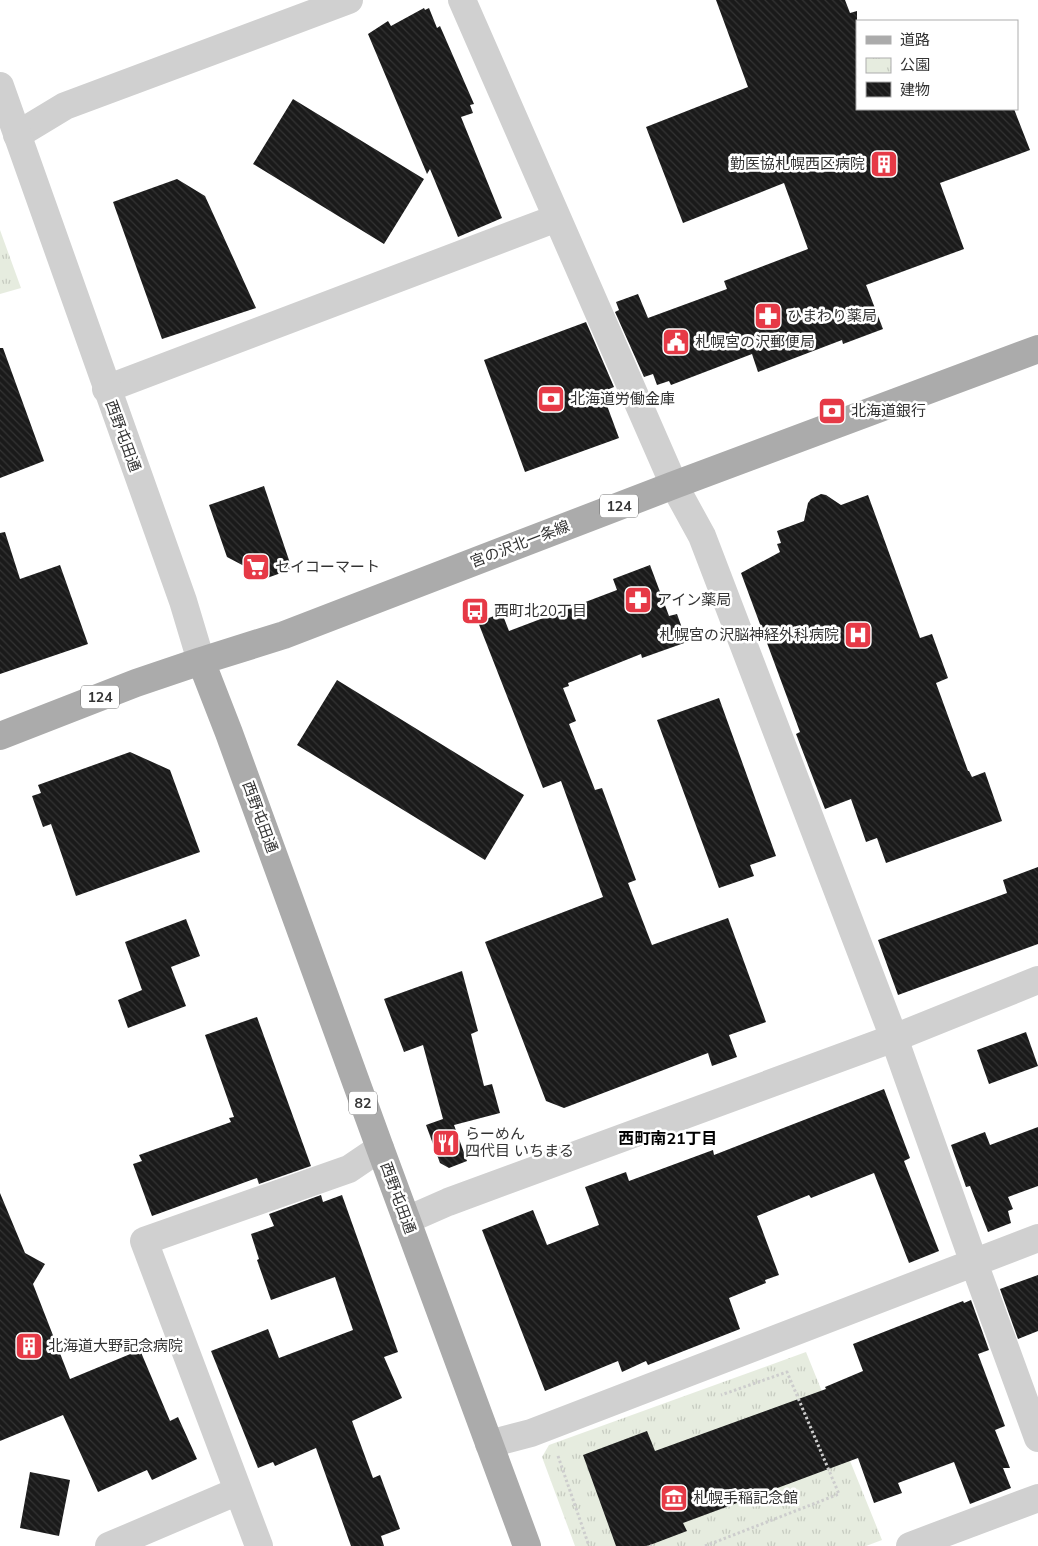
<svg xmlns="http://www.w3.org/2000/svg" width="1038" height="1546" font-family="Mulish,'Noto Sans JP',sans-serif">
<defs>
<pattern id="park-tufts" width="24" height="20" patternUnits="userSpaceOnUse" patternTransform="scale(1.25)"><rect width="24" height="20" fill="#e6ecdf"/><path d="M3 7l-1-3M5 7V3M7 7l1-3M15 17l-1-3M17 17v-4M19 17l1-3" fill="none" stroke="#c6cbc0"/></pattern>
<pattern id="building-back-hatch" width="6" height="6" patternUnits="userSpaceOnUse" patternTransform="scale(1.25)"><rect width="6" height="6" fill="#1a1a1a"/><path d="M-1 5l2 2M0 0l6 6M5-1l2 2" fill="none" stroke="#333"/></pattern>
</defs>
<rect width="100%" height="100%" fill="#fff"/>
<!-- park -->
<path fill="url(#park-tufts)" d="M0,230l21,58 -21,6z
M806,1352l76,188 -16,6h-291l-33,-89 7,-12z"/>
<!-- building -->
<path fill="url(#building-back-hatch)" d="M716,0h129l5,13 7,-2v98h157l16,41 -90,33 24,66 -98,36 17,44 -40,15 -1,-4 -84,32 -6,-18 -81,31 -2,-4 -12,4 -4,-11 -9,3 -29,-65 4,-2 -3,-8 22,-8 10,24 79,-29 -3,-8 84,-32 -24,-66 -101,40 -37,-96 102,-40z
M424,8l1,2 4,-2 8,20 3,-2 34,78 -4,1 3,8 -12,4 41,101 -44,19 -28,-68 -3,5 -59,-140 20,-13 3,5z
M293,99l131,80 -40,65 -131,-80z
M177,179l28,17 51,112 -94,31 -49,-137z
M586,322l28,65 -12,5 17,46 -94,34 -41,-112z
M0,348h3l41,113 -44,17z
M264,486l28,83 -25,9 -40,-21 -18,-52z
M821,494l5,1 15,10 27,-10 52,143 12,-4 16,44 -12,5 32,88h1l3,6 13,-5 17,49 -116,42 -9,-25 -11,4 -15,-43 -26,10 -29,-75 4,-2 -59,-159 39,-21 -3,-8 4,-1 -4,-12 27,-10 4,-18 3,-4z
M5,532l15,47 40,-14 28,79 -88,30v-141z
M650,565l19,51 8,-2 10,28 -45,16 -1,-4 -73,29 1,3 -6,2 13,33 -7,3 26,66 7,-2 34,92 -8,3 24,62 76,-27 38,104 -37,13 8,22 -25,9 -4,-13 -144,55 -18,-7 -61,-159 118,-45 -42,-116 -18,7 -65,-166 24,-9 7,18 108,-41 -4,-11z
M337,680l187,115 -39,65 -188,-115z
M719,698l57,158 -26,9 4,11 -35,12 -62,-168z
M130,752l40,18 30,82 -124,44 -25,-72 -8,3 -11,-31 9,-3 -3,-8z
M1038,867v77l-140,51 -20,-55 129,-47 -4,-13z
M186,919l14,37 -29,11 15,39 -58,22 -10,-28 24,-10 -17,-48z
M462,971l16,60 -7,3 13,52 8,-2 8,29 -46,12 13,36 -18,7 -9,-5 -14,-38 17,-6 -20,-74 -19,7 -20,-53z
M257,1017l54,149 -52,18 -2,-6 -105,38 -19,-52 9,-3 -3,-6 92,-33 -2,-4 5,-1 -29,-82z
M1026,1032l12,34 -49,18 -12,-34z
M884,1089l26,69 -6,3 35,90 -30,12 -35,-90 -63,25 -2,-3 -52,21 22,59 -14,5 1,3 -37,15 11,31 -92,36 -2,-4 -24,11 -4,-11 -73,30 -63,-161 51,-20 14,35 52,-20 -14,-38 41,-15 3,9 84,-31 1,5z
M1038,1127v59l-30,11 5,12 -5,2 3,12 -23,9 -18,-46 -4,1 -15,-42 34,-13 5,13z
M0,1193l25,60 20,11 -12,20 37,95 70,-29 30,71 8,-4 19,42 -45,21 -5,-10 -49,22 -35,-77 -63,26z
M321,1195l2,7 19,-7 56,157 -14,5 18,41 -50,23 21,57 7,-3 20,54 -19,7 3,10h-33l-35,-98 -41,18 -2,-4 -15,6 -47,-117 57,-22 11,29 74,-28 -18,-53 -64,23 -14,-40 2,-1 -8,-25 23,-8 -5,-12z
M1038,1275v56l-20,8 -18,-50z
M971,1300l18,50 -11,4 27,72 -10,4 15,38h-7l8,20 -41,16 -16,-42 -56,21 4,10 -28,10 -16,-45 -175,65 4,8 -37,14 -4,1h-30l-33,-91 64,-24 8,20 171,-62 -1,-2 38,-16 -10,-27 110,-43 1,2z
M30,1472l40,8 -11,56 -39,-8z"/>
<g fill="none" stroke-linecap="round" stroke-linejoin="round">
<!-- path -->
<path stroke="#cdcdcd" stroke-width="3" stroke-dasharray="2.5 2.5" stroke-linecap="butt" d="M558,1456l31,90
M650,1545l1,1
M705,1546l134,-52 -52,-122 -66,23"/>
<!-- minor -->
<path stroke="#d0d0d0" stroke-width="28" d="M462,0l212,485 28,51 192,502 80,225 64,175
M17,135l48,-29 284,-106
M106,389l451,-171
M407,1220l41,-18 446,-164 144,-58
M489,1444l42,-11 507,-195
M109,1546l129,-55
M259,1546l-115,-305 205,-72 31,-21
M910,1546l128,-48"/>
<!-- tertiary -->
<path stroke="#d0d0d0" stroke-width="28" d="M0,86l183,515 18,60"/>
<!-- primary -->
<path stroke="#ababab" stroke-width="28" d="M201,661l28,72 151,415 147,398
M0,736l136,-53 65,-22 83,-26 390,-150 364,-136"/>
</g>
<!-- icons -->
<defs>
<g id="building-square" transform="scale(1.4375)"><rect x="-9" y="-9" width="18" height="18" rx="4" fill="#e63946" stroke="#fff"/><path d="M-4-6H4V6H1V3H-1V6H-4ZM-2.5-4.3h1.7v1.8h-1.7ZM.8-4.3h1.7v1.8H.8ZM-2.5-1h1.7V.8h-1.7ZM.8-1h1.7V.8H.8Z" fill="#fff"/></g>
<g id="pharmacy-square" transform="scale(1.4375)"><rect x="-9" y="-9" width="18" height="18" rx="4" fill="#e63946" stroke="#fff"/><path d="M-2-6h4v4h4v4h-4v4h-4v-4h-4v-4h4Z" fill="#fff"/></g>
<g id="civic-square" transform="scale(1.4375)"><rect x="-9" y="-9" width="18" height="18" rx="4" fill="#e63946" stroke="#fff"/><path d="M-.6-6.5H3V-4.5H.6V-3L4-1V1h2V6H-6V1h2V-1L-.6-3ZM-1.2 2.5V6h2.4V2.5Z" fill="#fff"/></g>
<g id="bank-square" transform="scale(1.4375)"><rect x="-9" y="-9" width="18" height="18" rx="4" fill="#e63946" stroke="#fff"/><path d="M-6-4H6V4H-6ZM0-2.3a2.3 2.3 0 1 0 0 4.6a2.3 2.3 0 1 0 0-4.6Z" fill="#fff"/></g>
<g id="supermarket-square" transform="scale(1.4375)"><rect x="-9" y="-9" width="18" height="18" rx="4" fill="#e63946" stroke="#fff"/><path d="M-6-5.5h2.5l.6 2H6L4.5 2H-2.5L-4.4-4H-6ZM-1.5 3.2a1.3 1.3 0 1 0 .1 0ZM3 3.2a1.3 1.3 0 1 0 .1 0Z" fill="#fff"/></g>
<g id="bus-square" transform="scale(1.4375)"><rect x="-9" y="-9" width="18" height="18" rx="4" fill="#e63946" stroke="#fff"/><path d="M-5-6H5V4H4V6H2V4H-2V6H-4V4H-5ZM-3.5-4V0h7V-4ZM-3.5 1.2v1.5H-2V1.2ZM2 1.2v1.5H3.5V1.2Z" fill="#fff"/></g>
<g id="hospital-square" transform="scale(1.4375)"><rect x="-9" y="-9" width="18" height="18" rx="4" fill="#e63946" stroke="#fff"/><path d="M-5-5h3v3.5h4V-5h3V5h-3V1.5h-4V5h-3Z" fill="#fff"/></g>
<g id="restaurant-square" transform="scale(1.4375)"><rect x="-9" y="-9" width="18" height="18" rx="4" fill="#e63946" stroke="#fff"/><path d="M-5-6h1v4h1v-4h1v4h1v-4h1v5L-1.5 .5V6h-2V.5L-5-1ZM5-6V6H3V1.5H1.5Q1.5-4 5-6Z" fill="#fff"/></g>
<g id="museum-square" transform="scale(1.4375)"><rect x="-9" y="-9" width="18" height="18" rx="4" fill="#e63946" stroke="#fff"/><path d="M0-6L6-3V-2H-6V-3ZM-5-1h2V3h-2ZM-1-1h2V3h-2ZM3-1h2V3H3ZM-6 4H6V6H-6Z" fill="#fff"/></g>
</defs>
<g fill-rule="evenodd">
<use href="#building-square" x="884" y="164"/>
<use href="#pharmacy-square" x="768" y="316"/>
<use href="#civic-square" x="676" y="342"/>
<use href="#bank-square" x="551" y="399"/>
<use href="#bank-square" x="832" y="411"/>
<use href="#supermarket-square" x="256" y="567"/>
<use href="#pharmacy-square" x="638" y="600"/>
<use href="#bus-square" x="475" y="611"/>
<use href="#hospital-square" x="858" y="635"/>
<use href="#restaurant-square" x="446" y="1143"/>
<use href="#building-square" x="29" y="1346"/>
<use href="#museum-square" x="674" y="1498"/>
</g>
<g text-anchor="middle" stroke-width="5" stroke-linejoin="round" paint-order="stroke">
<!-- shield labels -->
<g fill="#fff" stroke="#707070" stroke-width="1">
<rect x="600" y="494.5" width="38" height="23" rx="4"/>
<rect x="81" y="685.5" width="38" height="23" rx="4"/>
<rect x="349" y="1091.5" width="28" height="23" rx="4"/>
</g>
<g font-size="14" font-weight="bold" fill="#333">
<text x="619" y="511">124</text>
<text x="100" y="702">124</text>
<text x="363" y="1108">82</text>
</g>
<!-- poi labels -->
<g font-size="15" fill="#333" stroke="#fff" text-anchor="start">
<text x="865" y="169" text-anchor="end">勤医協札幌西区病院</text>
<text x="787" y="321">ひまわり薬局</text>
<text x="695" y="347">札幌宮の沢郵便局</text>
<text x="570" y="404">北海道労働金庫</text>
<text x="851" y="416">北海道銀行</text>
<text x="275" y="572">セイコーマート</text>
<text x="657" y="605">アイン薬局</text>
<text x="494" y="616">西町北20丁目</text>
<text x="839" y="640" text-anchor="end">札幌宮の沢脳神経外科病院</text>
<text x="465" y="1139">らーめん<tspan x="465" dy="17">四代目 いちまる</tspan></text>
<text x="48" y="1351">北海道大野記念病院</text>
<text x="693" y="1503">札幌手稲記念館</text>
</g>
<!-- street labels -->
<g font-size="15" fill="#333" stroke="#fff">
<text transform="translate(123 436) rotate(70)" y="5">西野屯田通</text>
<text transform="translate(520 544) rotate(-21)" y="5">宮の沢北一条線</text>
<text transform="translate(260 817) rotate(70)" y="5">西野屯田通</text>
<text transform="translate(398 1198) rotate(70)" y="5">西野屯田通</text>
</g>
<!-- neighbourhood labels -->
<g font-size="16" font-weight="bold" fill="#000" stroke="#fff">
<text x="668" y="1144">西町南21丁目</text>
</g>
</g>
<!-- legend -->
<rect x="856" y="20" width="162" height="90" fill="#ffffff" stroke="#adadad"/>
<rect x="866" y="36" width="25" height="8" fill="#ababab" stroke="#adadad"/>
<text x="900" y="45" font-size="15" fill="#333333">道路</text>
<rect x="866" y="58" width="25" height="15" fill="url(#park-tufts)" stroke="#adadad"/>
<text x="900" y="70" font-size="15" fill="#333333">公園</text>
<rect x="866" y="82" width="25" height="15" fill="url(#building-back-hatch)" stroke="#adadad"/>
<text x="900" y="95" font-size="15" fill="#333333">建物</text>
</svg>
